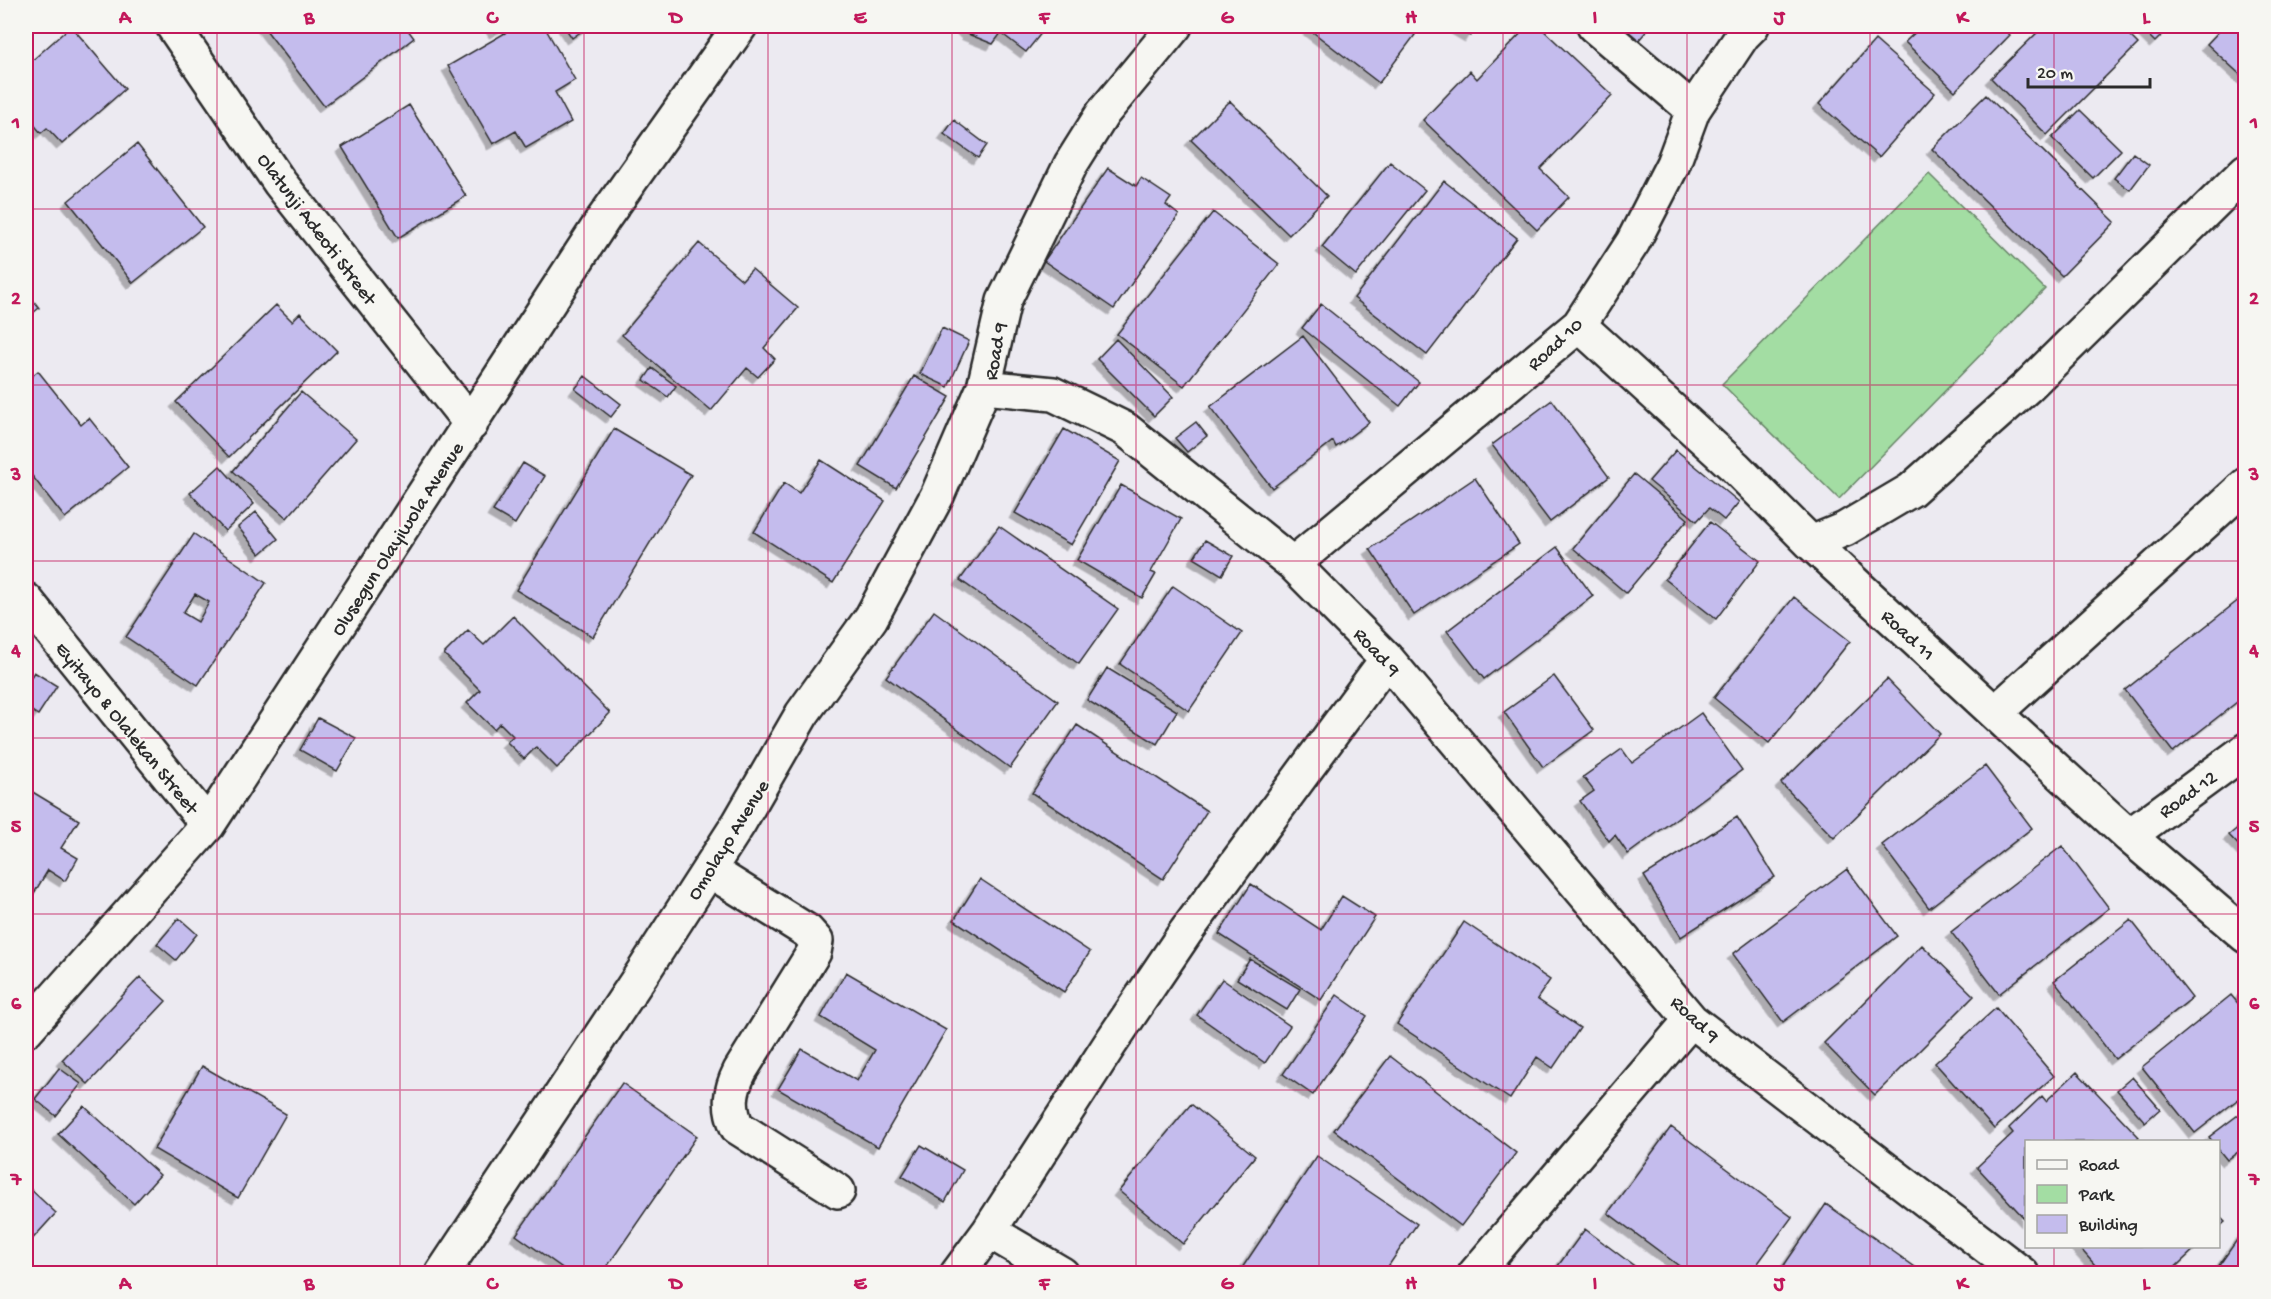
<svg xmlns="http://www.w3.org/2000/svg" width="2271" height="1299" font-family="'Gochi Hand',sans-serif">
<defs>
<filter id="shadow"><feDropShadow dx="-5.5" dy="5.5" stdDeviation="0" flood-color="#0004"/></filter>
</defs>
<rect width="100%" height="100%" fill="#eceaf1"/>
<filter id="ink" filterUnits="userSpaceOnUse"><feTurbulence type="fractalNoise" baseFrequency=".0167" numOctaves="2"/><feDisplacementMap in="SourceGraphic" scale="12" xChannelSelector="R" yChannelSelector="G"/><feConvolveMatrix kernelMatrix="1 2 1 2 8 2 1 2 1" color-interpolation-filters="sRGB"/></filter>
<g filter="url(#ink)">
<!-- green -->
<path fill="#a3dda3" stroke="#678467" stroke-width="1.5" d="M1929,174l116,115 -206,210 -117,-115z"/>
<!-- building -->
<path fill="#c4bced" stroke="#2b2b2b" stroke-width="1.5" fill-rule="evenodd" filter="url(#shadow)" d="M71,26l54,63 -63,55 -15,-16 -6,5 -15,-18v-49z
M263,26h142l9,12 -90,68z
M491,26h15l-11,6z
M517,26h27l31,54 -20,12 16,30 -45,26 -10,-17 -23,13 -45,-78z
M564,26h25l-17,12z
M960,26h87l-21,26 -25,-19 -8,11 -25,-10z
M1305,26h98l12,9 -36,48z
M1453,26h23l-6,10z
M1528,26h11l73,69 -72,74 29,28 -32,33 -114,-110 47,-49 7,8z
M1619,26h32l-13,15z
M1922,26h78l10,9 -55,56 -50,-49z
M2044,26h76l18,18 -91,91 -56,-57z
M2139,26h32l-16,16z
M2224,26h22v54l-39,-36z
M1875,40l60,53 -56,64 -60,-53z
M1986,95l129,127 -53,54 -130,-127z
M1230,101l97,95 -38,39 -98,-95z
M409,105l57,91 -68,42 -56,-91z
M2080,110l41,40 -28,28 -41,-40z
M954,120l33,25 -9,13 -34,-24z
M137,144l66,83 -70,56 -65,-82z
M2133,153l16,12 -19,25 -16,-12z
M1390,162l35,28 -69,85 -34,-28z
M1108,168l28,18 5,-8 30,20 -5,7 13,10 -65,94 -70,-48z
M1444,181l73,57 -90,117 -73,-57z
M1213,212l66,52 -95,122 -67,-52z
M699,243l43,37 10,-11 46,39 -34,40 11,11 -17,18 -11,-9 -36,43 -89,-76z
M26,291l13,17 -13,11z
M1321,304l98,78 -19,24 -98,-78z
M276,305l16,16 8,-8 37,38 -108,106 -53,-55z
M942,328l27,13 -21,46 -28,-13z
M1303,336l66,86 -33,25 -3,-6 -61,47 -62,-81z
M1116,339l57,58 -19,19 -57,-57z
M652,368l24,18 -8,11 -24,-17z
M38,371l43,54 8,-7 39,49 -63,51 -39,-50v-87z
M585,376l36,28 -10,13 -36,-28z
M914,376l36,21 -54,91 -36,-22z
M301,392l55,47 -69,79 -54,-47z
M1552,400l57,77 -59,45 -58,-77z
M1196,422l11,14 -20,16 -12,-14z
M614,429l77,46 -98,162 -77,-47z
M1064,429l56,32 -49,84 -56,-32z
M1676,450l63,52 -15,18 -15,-12 -12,13 -48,-40z
M821,460l64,41 -52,82 -79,-51 30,-49 15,10z
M523,463l22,13 -30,48 -22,-13z
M220,466l34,38 -29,27 -35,-38z
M1634,474l54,45 -62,74 -53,-45z
M1475,478l44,66 -105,71 -44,-66z
M1121,485l60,34 -30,53 5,2 -14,24 -65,-38z
M256,512l22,27 -18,15 -22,-27z
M1710,522l50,39 -44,58 -51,-40z
M999,526l119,83 -39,55 -119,-84z
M194,534l72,49 -68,102 -72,-48zM195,594l14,8 -11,20 -15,-9z
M1205,540l28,16 -11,19 -28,-17z
M1557,547l36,49 -109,83 -37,-48z
M1173,586l69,47 -53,78 -69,-47z
M1794,597l56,44 -81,102 -55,-45z
M2240,599l6,7v89l-73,57 -48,-62z
M934,611l124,90 -48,67 -124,-91z
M513,616l97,97 -53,55 -21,-21 -12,12 -17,-17 6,-6 -13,-13 -6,6 -27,-26 13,-13 -36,-36 24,-24 16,15z
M1107,668l70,43 -20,33 -70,-44z
M34,672l23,14 -19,29 -12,-8v-22z
M1554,676l40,54 -51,37 -39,-55z
M1887,679l53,55 -106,104 -53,-55z
M1701,713l41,57 -114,84 -13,-19 -6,6 -29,-40 14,-10 -11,-14 39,-28 10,14z
M318,718l38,20 -19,33 -37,-21z
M1077,725l130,86 -44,68 -131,-86z
M1985,766l47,62 -103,80 -47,-63z
M26,788l53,32 -18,28 17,10 -13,23 -17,-11 -15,25 -7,-4z
M1737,817l38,60 -94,60 -37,-61z
M2246,821v32l-17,-18z
M2062,846l47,62 -110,86 -48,-62z
M1847,869l50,67 -114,86 -50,-68z
M980,879l110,73 -26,40 -110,-72z
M1251,884l70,46 21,-34 33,21 -54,83 -102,-66z
M179,918l18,16 -21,26 -19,-16z
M2131,920l61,78 -77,61 -61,-78z
M1464,922l86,58 -13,19 43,29 -27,40 -16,-11 -27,42 -113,-75z
M1922,945l52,51 -99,99 -51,-52z
M1250,959l50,30 -13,21 -50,-31z
M846,972l100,58 -68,117 -100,-58 24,-40 55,32 18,-31 -54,-33z
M140,977l26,24 -78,83 -26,-24z
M1222,979l68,47 -25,37 -68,-48z
M2246,989v16l-8,-9z
M1337,995l30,21 -54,79 -30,-21z
M2231,995l15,18v80l-51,40 -53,-66z
M1996,1008l58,68 -60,53 -59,-66z
M1390,1056l126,97 -55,73 -127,-96z
M202,1066l84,48 -48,84 -84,-49z
M59,1068l22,16 -25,32 -21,-17z
M2077,1072l62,65 -5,5h-108v78l-49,-53 36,-34 -4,-5 33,-32 4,5z
M2132,1077l28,32 -15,13 -28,-32z
M622,1083l75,53 -95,138h-31l-55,-39z
M1191,1104l64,52 -72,88 -64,-53z
M84,1106l76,69 -26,29 -76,-70z
M2246,1109v37l-19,14 -9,-11v-7h-5l-4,-5z
M1671,1127l121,90 -42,57h-60l-82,-61z
M921,1145l42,25 -18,32 -43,-26z
M1317,1156l100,68 -34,50h-145z
M26,1185l30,28 -30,33z
M1826,1204l99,70h-147z
M2218,1215l7,7 -7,6z
M2246,1227v47h-33z
M1585,1229l60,45h-93z
M2078,1246h120l-30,28h-65z
M523,1267l9,7h-13z"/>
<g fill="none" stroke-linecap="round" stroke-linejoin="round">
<!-- minor casing -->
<g stroke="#2b2b2b" stroke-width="38">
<path id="minor" d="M173,26l107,157 191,241
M1594,26l99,84
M1579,325l156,142 76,76 212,196 106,97 117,100
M984,387l69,7 72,35 168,135 94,95 304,361 331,254
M1811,543l34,-14 66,-39 116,-103 219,-216
M1293,564l286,-239 54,-83 40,-78 20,-54 50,-75 9,-9
M26,600l182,225
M1995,713l251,-228
M2129,836l117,-86
M709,870l98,61 9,10 -2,11 -74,119c-10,20 -12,35 -3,56l101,64
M26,1030l182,-205 396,-607 136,-192
M989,1231l73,43
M442,1274l203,-305 94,-146 63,-109 69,-96 66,-122 47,-109 20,-86 67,-137 32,-51 72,-87
M957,1274l32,-43 121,-187 75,-111 202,-274
M1475,1274l216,-254"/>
</g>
<!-- minor -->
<use href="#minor" stroke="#f6f6f2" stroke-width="33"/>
</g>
</g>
<!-- grid -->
<path fill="none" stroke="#c2185b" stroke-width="1.5" stroke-opacity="0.55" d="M217,26v1248M400,26v1248M584,26v1248M768,26v1248M952,26v1248M1136,26v1248M1319,26v1248M1503,26v1248M1687,26v1248M1870,26v1248M2054,26v1116M26,209h2220M26,385h2220M26,561h2220M26,738h2220M26,914h2220M26,1090h2220M2054,1246v28"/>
<g text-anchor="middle" stroke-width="4.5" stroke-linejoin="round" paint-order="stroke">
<!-- street labels -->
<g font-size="20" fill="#2b2b2b" stroke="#f6f6f2">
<text transform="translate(318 228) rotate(53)" y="7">Olatunji Adeoti Street</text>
<text transform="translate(1554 343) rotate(-43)" y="7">Road 10</text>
<text transform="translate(994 351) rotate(-80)" y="7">Road 9</text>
<text transform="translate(396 538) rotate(-57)" y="7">Olusegun Olayiwola Avenue</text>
<text transform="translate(1909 634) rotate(43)" y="7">Road 11</text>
<text transform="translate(1378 651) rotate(47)" y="7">Road 9</text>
<text transform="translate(128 727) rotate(51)" y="7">Eyitayo &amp; Olalekan Street</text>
<text transform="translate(2187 793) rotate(-36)" y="7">Road 12</text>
<text transform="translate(727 839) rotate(-58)" y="7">Omolayo Avenue</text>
<text transform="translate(1696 1018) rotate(43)" y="7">Road 9</text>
</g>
</g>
<!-- margin -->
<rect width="2271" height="1299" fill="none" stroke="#f6f6f2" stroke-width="66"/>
<!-- legend -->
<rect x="2025" y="1140" width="195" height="108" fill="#f6f6f2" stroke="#a5a5a2" stroke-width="1.5"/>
<rect x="2037" y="1160" width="30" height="9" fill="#f6f6f2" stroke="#a5a5a2" stroke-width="1.5"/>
<text x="2079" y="1170" font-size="18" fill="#2b2b2b">Road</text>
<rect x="2037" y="1185" width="30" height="18" fill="#a3dda3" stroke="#a5a5a2" stroke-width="1.5"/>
<text x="2079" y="1200" font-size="18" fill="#2b2b2b">Park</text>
<rect x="2037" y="1215" width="30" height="18" fill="#c4bced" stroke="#a5a5a2" stroke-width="1.5"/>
<text x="2079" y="1230" font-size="18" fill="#2b2b2b">Building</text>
<!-- scale -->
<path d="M2028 78v9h122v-9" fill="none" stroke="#2b2b2b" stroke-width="3"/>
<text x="2037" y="78" font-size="18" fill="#2b2b2b" stroke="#f6f6f2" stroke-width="4.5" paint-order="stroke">20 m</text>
<rect x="33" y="33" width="2205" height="1233" fill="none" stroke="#c2185b" stroke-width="2"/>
<g font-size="20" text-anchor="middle" font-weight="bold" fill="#c2185b">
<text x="125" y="23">A</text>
<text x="309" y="23">B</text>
<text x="492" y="23">C</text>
<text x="676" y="23">D</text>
<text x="860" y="23">E</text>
<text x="1044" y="23">F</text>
<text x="1227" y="23">G</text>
<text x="1411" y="23">H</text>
<text x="1595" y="23">I</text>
<text x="1779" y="23">J</text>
<text x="1962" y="23">K</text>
<text x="2146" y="23">L</text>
<text x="16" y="128">1</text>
<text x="2254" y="128">1</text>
<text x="16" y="304">2</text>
<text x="2254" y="304">2</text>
<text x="16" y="480">3</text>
<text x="2254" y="480">3</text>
<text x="16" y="656">4</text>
<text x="2254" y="656">4</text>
<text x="16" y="832">5</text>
<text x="2254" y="832">5</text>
<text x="16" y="1009">6</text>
<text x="2254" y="1009">6</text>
<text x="16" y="1185">7</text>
<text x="2254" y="1185">7</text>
<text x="125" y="1289">A</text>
<text x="309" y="1289">B</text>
<text x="492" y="1289">C</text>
<text x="676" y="1289">D</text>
<text x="860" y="1289">E</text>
<text x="1044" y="1289">F</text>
<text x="1227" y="1289">G</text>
<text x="1411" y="1289">H</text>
<text x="1595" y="1289">I</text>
<text x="1779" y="1289">J</text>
<text x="1962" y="1289">K</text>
<text x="2146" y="1289">L</text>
</g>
</svg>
